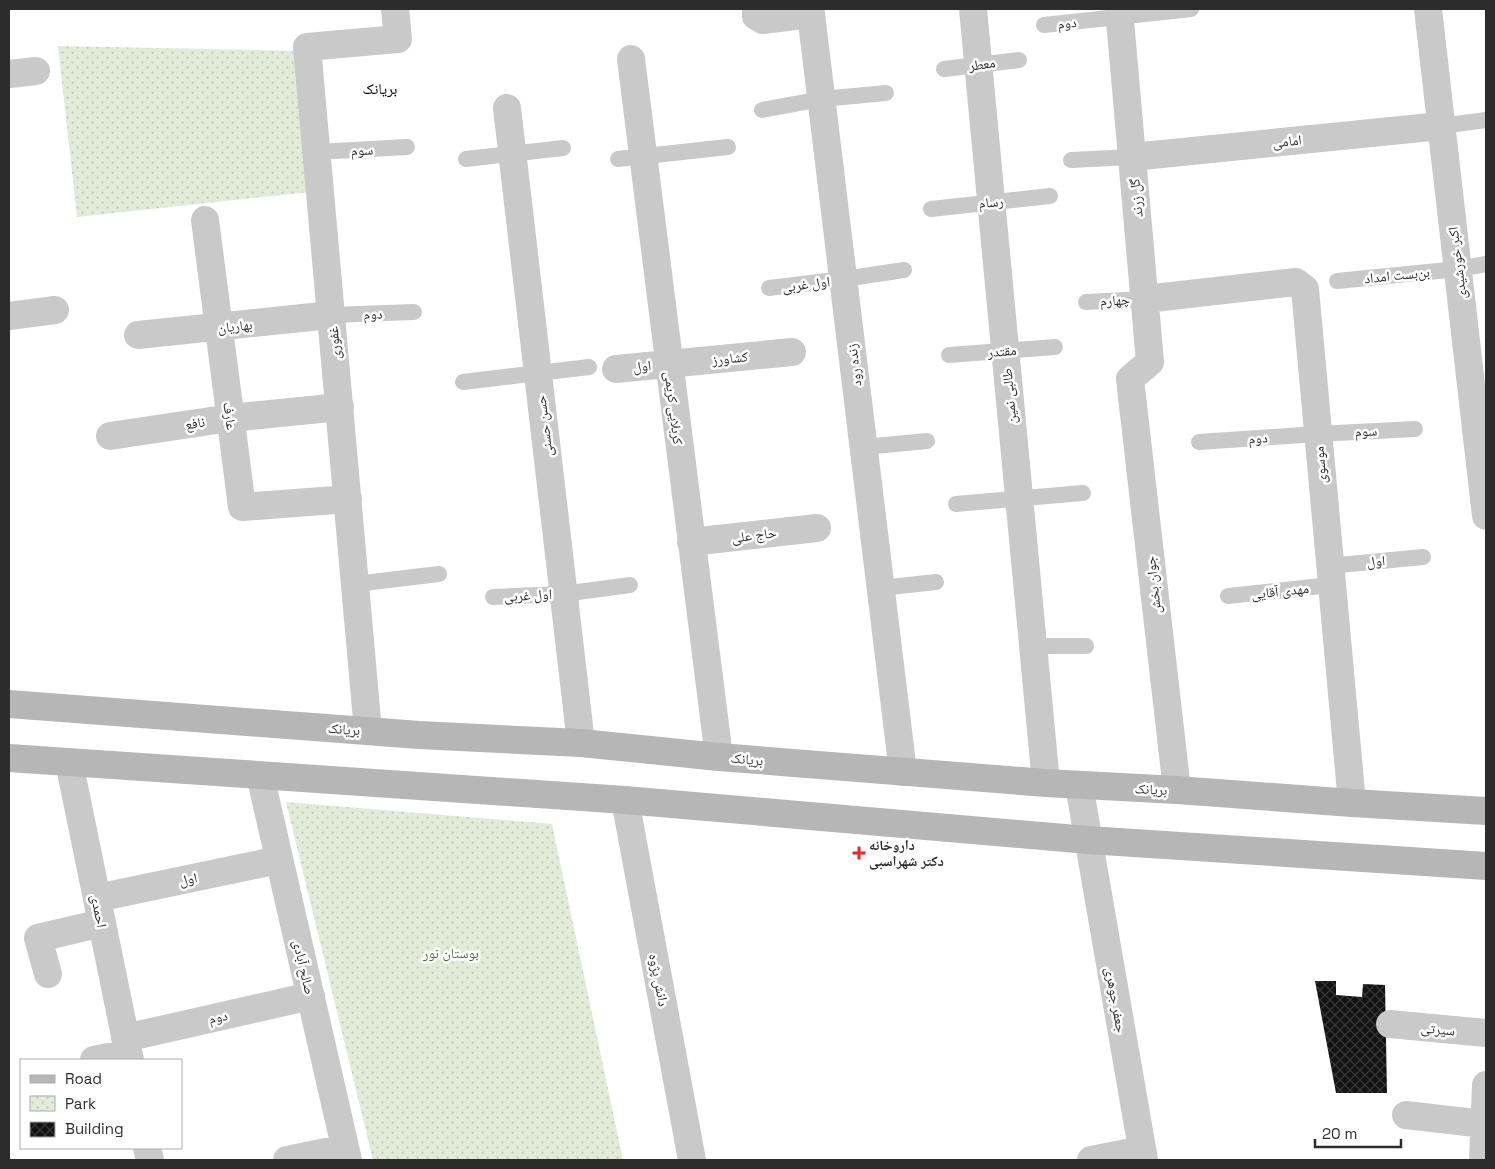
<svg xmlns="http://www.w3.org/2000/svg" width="1495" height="1169" font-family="'Space Grotesk','Noto Naskh Arabic',sans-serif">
<defs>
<pattern id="park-dots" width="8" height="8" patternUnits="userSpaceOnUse" patternTransform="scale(1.25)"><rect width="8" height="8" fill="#e1ebd8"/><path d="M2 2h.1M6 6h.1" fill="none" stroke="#c1caba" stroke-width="1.8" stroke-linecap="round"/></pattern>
<pattern id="building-cross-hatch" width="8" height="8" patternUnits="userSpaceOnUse" patternTransform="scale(1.25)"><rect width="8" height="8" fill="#131313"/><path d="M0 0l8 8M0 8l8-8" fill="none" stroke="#363636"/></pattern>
</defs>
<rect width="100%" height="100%" fill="#fff"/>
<!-- park -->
<path fill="url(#park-dots)" d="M58,46l241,5 11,141 -233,25z
M286,802l266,22 71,336h-250z"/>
<!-- building -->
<path fill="url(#building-cross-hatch)" d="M1315,981h21v14l26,2 1,-13 22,1 2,108h-51z"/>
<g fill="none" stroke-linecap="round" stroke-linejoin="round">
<!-- service -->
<path stroke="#c9c9c9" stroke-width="16" d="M1044,25l147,-16
M944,69l75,-9
M762,110l60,-11 64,-6
M1441,126l45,-6
M317,152l90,-5
M466,159l97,-11
M618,159l110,-12
M1071,160l61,-3
M931,209l119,-13
M1337,281l121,-12 28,-5
M769,288l75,-9 60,-9
M1086,302l59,-3
M331,315l83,-3
M949,355l106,-8
M463,382l126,-15
M1199,442l118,-8 98,-5
M864,447l63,-6
M956,504l127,-11
M1329,566l94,-9
M355,584l84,-10
M881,588l55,-6
M1228,596l103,-11
M493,597l70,-3 67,-9
M1033,646h53"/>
<!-- minor -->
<path stroke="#c9c9c9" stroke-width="28" d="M756,9v7l7,4 48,-6 92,758
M973,9l73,774
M1119,9l31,353 -20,17 47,411
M1428,9l58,507
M631,59l88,698
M9,74l27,-3
M507,108l74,635
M1132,157l309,-31
M205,220l37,287 106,-8
M1145,299l151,-17 9,7 47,514
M9,316l46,-6
M138,335l193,-20
M616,369l176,-17
M110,436l120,-18 110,-11
M691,542l126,-14
M368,731l-61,-684 91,-8 -3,-30
M69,762l61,298
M260,775l88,385
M1079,785l65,375
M625,800l67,360
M97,898l182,-38
M48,974l-10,-36 64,-15
M1390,1024l96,9
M125,1038l186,-42
M94,1060l34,-7
M1406,1115l78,9
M147,1148l3,12
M287,1160l58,-12
M1091,1160l51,-10
M1483,1160l3,-75"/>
<!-- secondary -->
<path stroke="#b6b6b6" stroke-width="28" d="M9,704l410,31 162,8 138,14 327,26 131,7 175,13 134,8
M9,758l616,42 463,40 398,26"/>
</g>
<!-- markers -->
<path fill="#ec2525" stroke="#fff" stroke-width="2" d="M856.5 845.5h5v5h5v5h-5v5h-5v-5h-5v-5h5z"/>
<g text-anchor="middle" stroke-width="5" stroke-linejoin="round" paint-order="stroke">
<!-- street labels -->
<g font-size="14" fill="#2c2c2c" stroke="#fff">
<text transform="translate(1067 23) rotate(-6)" y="5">دوم</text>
<text transform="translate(982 64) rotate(-7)" y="5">معطر</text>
<text transform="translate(1287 141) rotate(-6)" y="5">امامی</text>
<text transform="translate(362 150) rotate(-3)" y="5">سوم</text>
<text transform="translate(1136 198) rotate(-95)" y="5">گل زرند</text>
<text transform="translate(991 202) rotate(-6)" y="5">رسام</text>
<text transform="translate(1457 263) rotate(-97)" y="5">اکبر خورشیدی</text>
<text transform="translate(1397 275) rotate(-6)" y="5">بن‌بست امداد</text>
<text transform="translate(806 284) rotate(-7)" y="5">اول غربی</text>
<text transform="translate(1115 300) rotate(-3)" y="5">چهارم</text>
<text transform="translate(373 314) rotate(-2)" y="5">دوم</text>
<text transform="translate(235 326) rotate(-6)" y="5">بهاریان</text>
<text transform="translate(334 343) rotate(-95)" y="5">غفوری</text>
<text transform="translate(1002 351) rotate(-5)" y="5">مقتدر</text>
<text transform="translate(730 358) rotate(-6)" y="5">کشاورز</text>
<text transform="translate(854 365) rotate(-97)" y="5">زنده رود</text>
<text transform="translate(642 366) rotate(-6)" y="5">اول</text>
<text transform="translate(1009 396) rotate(-95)" y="5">طالبی نمین</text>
<text transform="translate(674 408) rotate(83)" y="5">کربلایی کریمی</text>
<text transform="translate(230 416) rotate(83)" y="5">عارف</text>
<text transform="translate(195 423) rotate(-9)" y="5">نافع</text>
<text transform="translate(544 426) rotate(-97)" y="5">حسن حسنی</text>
<text transform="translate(1366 431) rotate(-3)" y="5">سوم</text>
<text transform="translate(1258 438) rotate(-4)" y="5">دوم</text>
<text transform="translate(1320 465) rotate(-95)" y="5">موسوی</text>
<text transform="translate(754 535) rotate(-7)" y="5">حاج علی</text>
<text transform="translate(1376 561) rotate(-5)" y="5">اول</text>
<text transform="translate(1153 585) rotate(-96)" y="5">جوان بخش</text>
<text transform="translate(1280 591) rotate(-6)" y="5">مهدی آقایی</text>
<text transform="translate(528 595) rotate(-3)" y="5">اول غربی</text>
<text transform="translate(344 729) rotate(4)" y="5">بریانک</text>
<text transform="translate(747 759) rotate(5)" y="5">بریانک</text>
<text transform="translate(1151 789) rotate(3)" y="5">بریانک</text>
<text transform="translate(188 879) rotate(-12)" y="5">اول</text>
<text transform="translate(99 911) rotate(79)" y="5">احمدی</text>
<text transform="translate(304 967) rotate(77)" y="5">صالح آبادی</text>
<text transform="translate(659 980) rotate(79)" y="5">دانش پژوه</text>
<text transform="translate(1116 1000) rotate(80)" y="5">جعفر جوهری</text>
<text transform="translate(218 1017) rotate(-13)" y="5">دوم</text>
<text transform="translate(1438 1029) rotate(5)" y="5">سیرتی</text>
</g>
<!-- poi labels -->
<g font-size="14" font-weight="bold" fill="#2c2c2c" stroke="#fff" text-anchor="start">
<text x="869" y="850">داروخانه<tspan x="869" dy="16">دکتر شهراسبی</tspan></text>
</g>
<!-- park labels -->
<g font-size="14" fill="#4b6938" stroke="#fff">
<text x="451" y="958">بوستان نور</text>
</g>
<!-- neighbourhood labels -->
<g font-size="15" fill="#000" stroke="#fff">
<text x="380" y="94">بریانک</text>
</g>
</g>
<!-- border -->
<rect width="1495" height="1169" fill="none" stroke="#2c2c2c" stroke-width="20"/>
<!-- legend -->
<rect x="20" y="1059" width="162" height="90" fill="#ffffff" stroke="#ababab"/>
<rect x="30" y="1075" width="25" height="8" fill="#b6b6b6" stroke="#ababab"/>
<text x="65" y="1084" font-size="15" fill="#2c2c2c">Road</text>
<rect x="30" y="1096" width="25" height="15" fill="url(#park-dots)" stroke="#ababab"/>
<text x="65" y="1109" font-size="15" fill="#2c2c2c">Park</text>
<rect x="30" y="1122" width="25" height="15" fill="url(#building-cross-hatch)" stroke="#ababab"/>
<text x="65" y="1134" font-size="15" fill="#2c2c2c">Building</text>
<!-- scale -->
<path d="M1315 1139v8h86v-8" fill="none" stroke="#2c2c2c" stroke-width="2.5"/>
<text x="1322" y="1139" font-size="15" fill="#2c2c2c" stroke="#ffffff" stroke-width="4" paint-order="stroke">20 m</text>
</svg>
